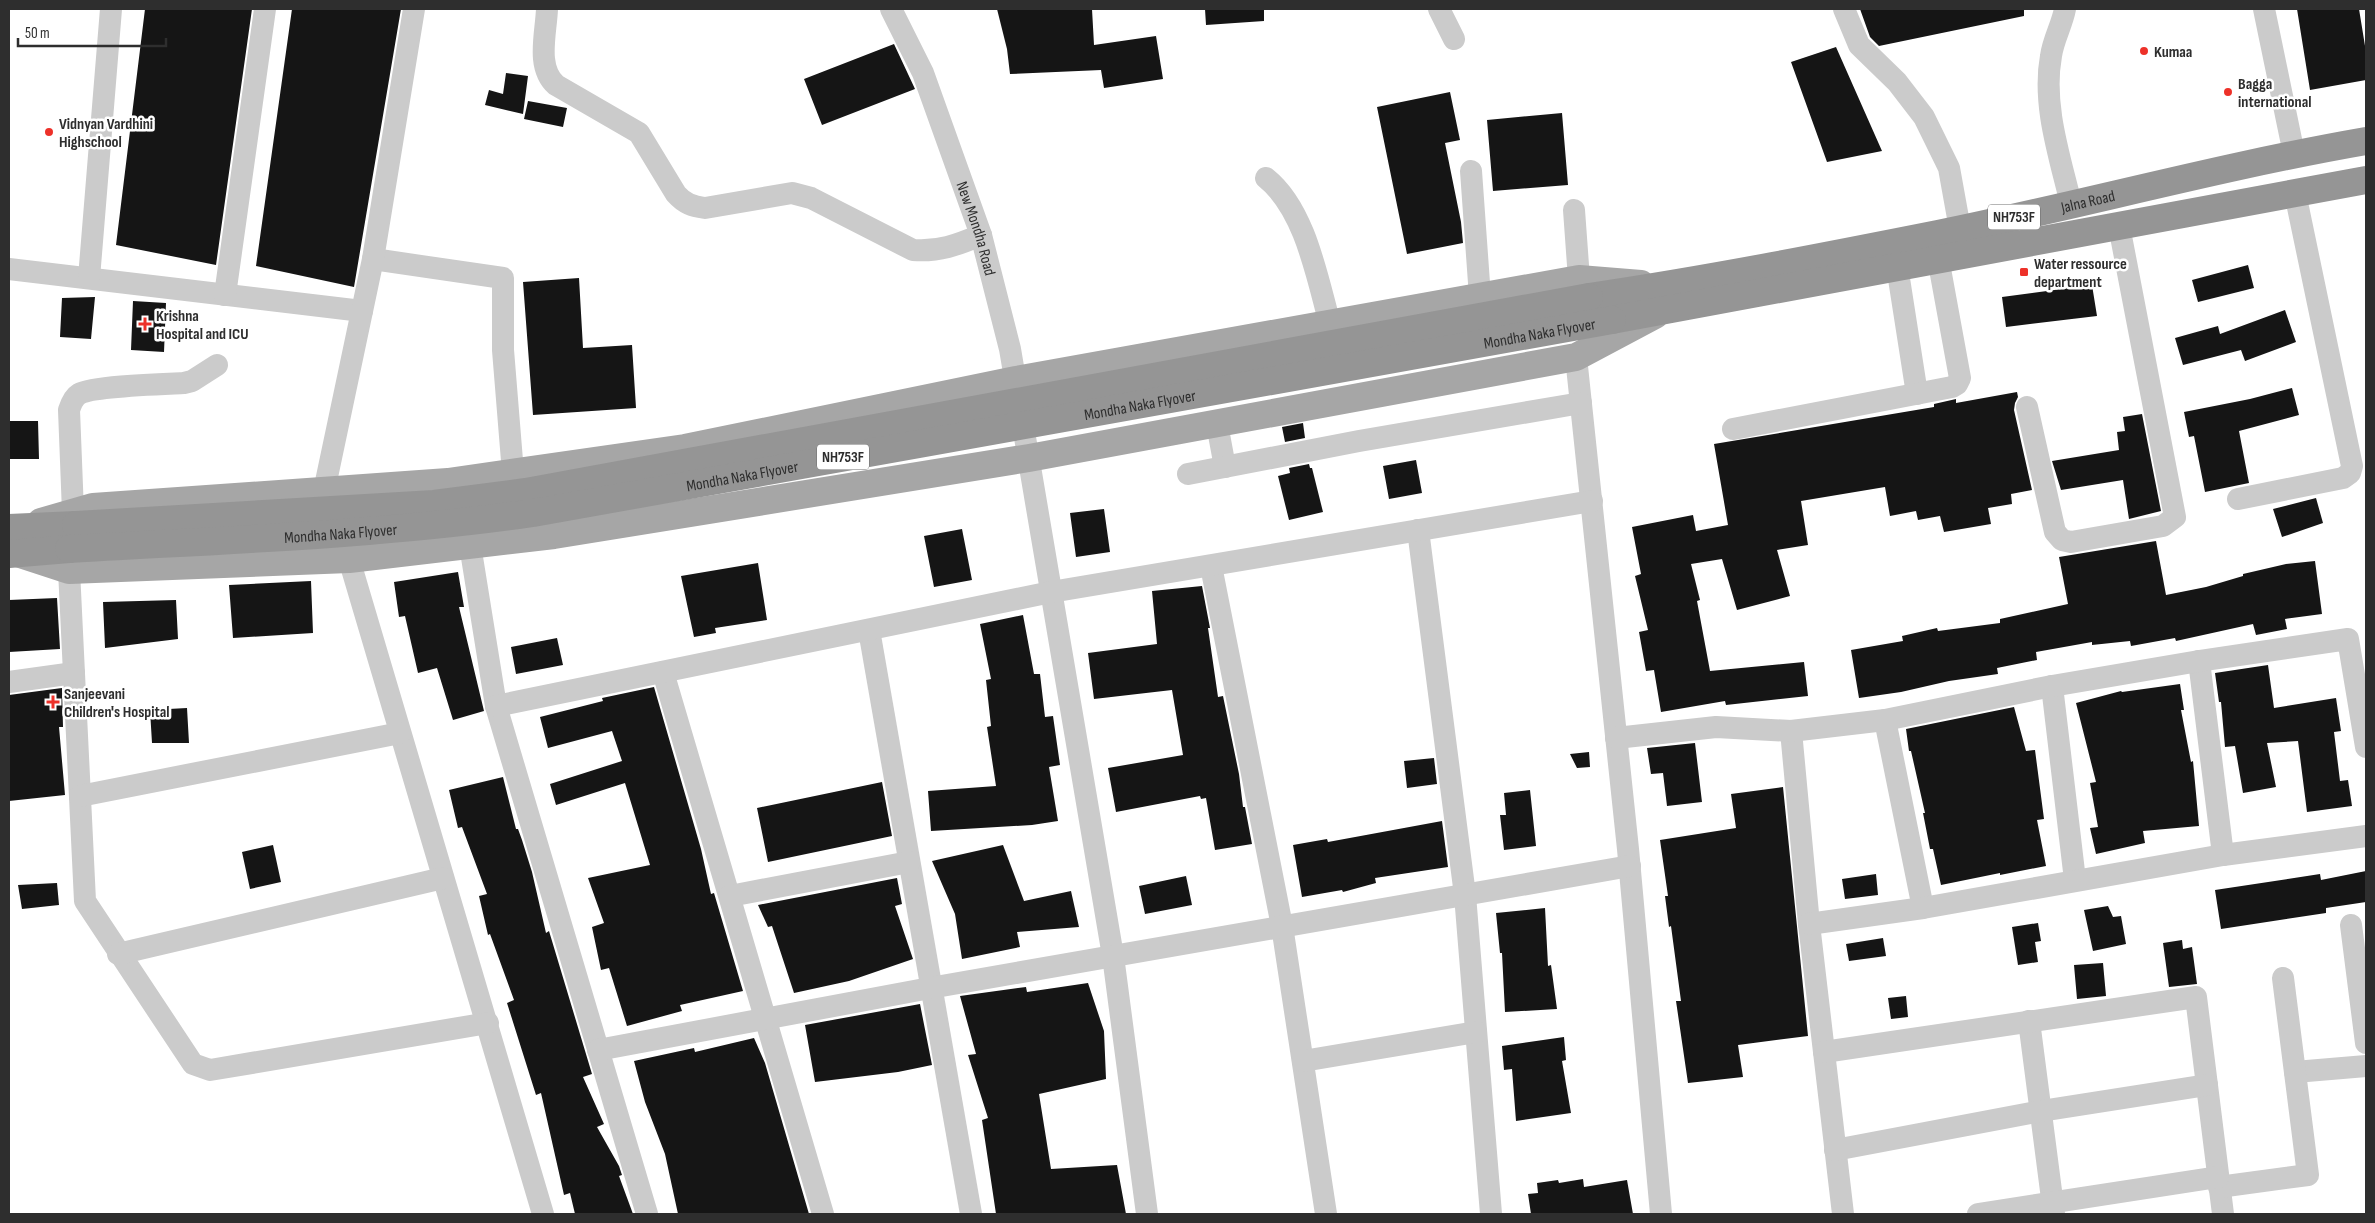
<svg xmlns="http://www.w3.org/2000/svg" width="2375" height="1223" font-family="'Sofia Sans Condensed',sans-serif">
<rect width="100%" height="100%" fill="#fff"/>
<!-- building -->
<path fill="#151515" d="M145,9h107l-36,256 -100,-20z
M292,9h109l-47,278 -98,-21z
M997,9h95l2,36 62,-9 7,43 -59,9 -3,-18 -91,4 -3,-25z
M1205,9h59v12l-58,4z
M1860,9h164v7l-145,30 -9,-9z
M2297,9h62l7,43v28l-56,10z
M894,44l21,45 -93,36 -18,-46z
M1836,47l46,104 -55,11 -36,-100z
M506,73l22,3 -5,38 -38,-9 4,-15 14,4z
M1450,92l10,48 -15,3 16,79 2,21 -56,11 -30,-147z
M528,101l39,7 -4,19 -39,-8z
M1562,113l6,72 -75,6 -6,-71z
M2248,265l6,23 -56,14 -6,-22z
M579,278l4,70 49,-3 4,63 -103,7 -10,-133z
M2092,285l5,31 -91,11 -4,-30z
M95,297l-4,42 -31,-2 2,-39z
M133,301l33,2 -2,49 -33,-2z
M2285,310l11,32 -51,19 -4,-11 -58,15 -8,-27 43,-12 2,8z
M2292,388l7,27 -60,16 10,52 -44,9 -11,-56 -5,1 -5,-25 66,-13z
M2017,392l1,5 -3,6 -1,7 18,80 -21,4 1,10 -24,4 3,16 -47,8 -4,-16 -22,4 -2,-9 -26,5 -5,-29 -84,14 7,44 -31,5 13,46 -53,14 -15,-51 -31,5 9,36 -3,1 13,70 94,-9 4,34 -82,9 -1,-4 -64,11 -7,-42 -8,1 -7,-39 9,-2 -13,-54 6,-2 -9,-47 61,-12 3,16 32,-6 -14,-81 220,-37v-3l22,-5v4z
M2142,414l19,97 -32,8 -6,-39 -62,10 -9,-29 67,-11 -2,-18 8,-1 -2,-14z
M9,421h29l1,38h-30z
M1303,423l2,15 -20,4 -3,-15z
M1416,460l6,33 -33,6 -6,-33z
M1309,464l1,4h2l11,44 -34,8 -11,-44 12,-3 -1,-5z
M2316,498l7,25 -41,14 -9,-28z
M1104,509l6,43 -34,5 -6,-44z
M962,529l10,51 -38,7 -10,-51z
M2156,541l10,54 40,-8 37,-11v-2l43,-10 29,-3 7,53 -37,5 2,10 -31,6 -3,-11 -77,17 -1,-3 -44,8 -1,-5 -38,4v-3l-56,10 1,8 -40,8 1,6 -49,7 -48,11 -42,6 -8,-48 52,-9 -1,-5 35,-8 1,3 62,-8v-4l68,-15 -9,-47z
M758,563l9,57 -52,8 1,5 -22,4 -13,-61z
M458,572l6,35h-5l25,104 -31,9 -16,-52 -19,5 -13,-57 -6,1 -5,-35z
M311,581l2,52 -80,5 -4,-53z
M1202,586l8,42h-2l10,69 5,-1 16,78 4,33h2l7,37 -37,6 -9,-52 -5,1 -1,-3 -84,16 -8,-44 75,-13 -11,-65 -78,9 -6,-46 69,-9 -5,-53z
M57,598l3,51 -51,3v-52z
M176,600l2,39 -73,9 -2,-46z
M1023,615l11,59h6l5,43 8,-1 7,49 -11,2 9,54 -26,4 -101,6 -3,-40 68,-5 -9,-59 4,-1 -5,-46 5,-1 -11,-55z
M557,638l6,27 -47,9 -5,-27z
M2268,665l6,43 62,-10 5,33 -7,1 6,49 8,-1 4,26 -45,6 -9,-71 -31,2 9,44 -33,6 -8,-47 -10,1 -4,-45h-2l-4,-29z
M2180,684l4,26h-3l10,52 2,-1 6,65 -56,5 2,12 -49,11 -6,-26 8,-1 -8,-44 6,-1 -20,-79 45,-12 1,1z
M654,687l47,162 10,45 3,-1 29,98 -63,14 2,6 -55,15 -18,-58 -8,2 -9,-43 12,-4 -16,-45 62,-13 -25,-82 -69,22 -6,-21 72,-23 -10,-30 -64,17 -8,-31 63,-16 -1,-3z
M62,688l1,39h-4l6,68 -56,6v-106z
M2014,707l12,44 9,-1 9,69 -7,1 9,46 -46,9v-2l-59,12 -8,-36h-3l-7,-36h2l-14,-62h-2l-3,-22z
M187,708l2,35h-37l-2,-33z
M1695,743l7,59 -35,4 -4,-33 -12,1 -4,-26z
M1589,752l1,15 -13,1 -7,-14z
M1434,758l3,26 -30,4 -3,-27z
M503,777l13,52h2l4,11 10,32 14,61 3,-2 43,143 -9,3 21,47 -7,3 22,39 3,9 -3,1 14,38h-58l-5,-21 -6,2 -23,-102 -5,2 -29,-92 7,-3 -24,-66 -2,1 -9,-39 8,-2 -25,-67 -4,1 -9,-38z
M882,782l10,54 -124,26 -11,-54z
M1783,787l25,249 -70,9 5,32 -55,6 -12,-82h5l-10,-75 -2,1 -4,-31h3l-8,-56 76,-12 -5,-34z
M1530,790l6,56 -32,4 -4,-35h6l-2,-22z
M1442,821l6,46 -73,11 1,5 -33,9 -1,-2 -40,7 -9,-52 34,-6 1,3z
M273,845l8,37 -31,7 -8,-37z
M1003,845l21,56 47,-10 8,36 -62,5 3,15 -58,12 -7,-45 -23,-53z
M2366,871v31l-40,6v5l-105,16 -6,-39 105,-16 1,6z
M1876,874l2,21 -33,4 -3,-20z
M1186,876l6,29 -47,9 -6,-28z
M897,878l5,26 -7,2 18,53 -64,22 -55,12 -22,-67 -4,1 -10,-22z
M57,883l2,22 -37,4 -4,-24z
M2108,906l5,11 8,-1 5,28 -33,7 -9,-41z
M1545,908l3,58 3,-1 6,44 -52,3 -3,-59h-2l-4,-40z
M2038,923l3,18 -6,1 3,20 -20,3 -6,-38z
M1883,938l3,18 -37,5 -3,-17z
M2182,940l1,9 9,-2 5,37 -28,3 -6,-44z
M2103,963l3,33 -29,3 -3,-34z
M1088,983l16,48 2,48 -67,15 12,75 66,-4 9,49h-130l-14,-94 6,-2 -20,-63 8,-1 -16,-58 66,-9 1,5z
M1906,996l2,21 -17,2 -3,-21z
M920,1004l12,61 -34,7 -83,10 -10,-57z
M1564,1037l2,23 -4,1 9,52 -55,8 -4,-52 -8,1 -2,-24z
M754,1038l11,25 44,151h-131l-13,-60 -20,-52 -11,-41 60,-13 1,4z
M1583,1179l1,8 43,-7 6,34h-102l-3,-20 10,-1 -1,-10 21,-3 1,3z"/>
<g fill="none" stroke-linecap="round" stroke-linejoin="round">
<!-- minor -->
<g stroke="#cbcbcb" stroke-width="22">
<path d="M547,9c-1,25 -11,58 9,76l83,48 37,61c9,10 16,12 29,14l87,-15 19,5 102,52c26,2 44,-5 68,-15"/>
<path id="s1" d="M891,9l32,64 58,162 29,114 103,607 34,258"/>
<path d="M1439,9l15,30"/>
<path d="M1844,9l15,36 38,37 27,35 25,51 11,61"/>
<path d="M2065,9c-3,16 -12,31 -14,47 -9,49 9,101 20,148"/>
<path d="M2264,9l30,145"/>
<path d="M1471,171l9,126"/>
<path d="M1266,178c39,31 51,99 64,146"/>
<path d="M1574,210l5,69"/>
<path d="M373,259l130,19v72l10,123"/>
<path d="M1897,266l20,128"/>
<path d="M9,269l353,42"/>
<path d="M89,278l22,-269"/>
<path d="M225,295l40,-286"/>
<path d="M1576,357l52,492 33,365"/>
<path d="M2027,407l28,125 7,8 9,2 92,-16 12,-9 -56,-291"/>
<path d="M1217,424l8,43"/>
<path d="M1733,429l219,-42 5,-3 3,-6 -22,-120"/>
<path d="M1188,474l171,-33 222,-38"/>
<path d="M324,491l49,-232 41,-250"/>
<path d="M2238,499l105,-21 7,-5 2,-7 -57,-273"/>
<path d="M73,512l-4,-102c2,-6 5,-13 10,-16 14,-8 85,-10 105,-11l8,-2 25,-16"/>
<path d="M1418,530l47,365 26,319"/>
<path d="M470,545l26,161 151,508"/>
<path d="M349,559l194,655"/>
<path d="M1211,566l71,360 44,288"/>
<path d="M69,570l16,331 108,163 17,6 278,-47"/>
<path d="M869,630l102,584"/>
<path d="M2199,661l24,194"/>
<path d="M663,672l160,542"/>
<path d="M9,682l65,-9"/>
<path d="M2052,686l23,194"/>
<path d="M496,706l555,-114 541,-91"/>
<path d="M1885,720l38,188"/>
<path d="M1791,731l18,193 34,290"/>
<path d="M1616,738l100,-11 75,4 94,-11 167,-34 147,-25 149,-22 18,108"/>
<path d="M80,796l320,-63"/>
<path d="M730,896l179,-34"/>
<path d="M1809,924l114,-16 300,-53 143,-19"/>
<path d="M2351,925l15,118"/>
<path d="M118,954l325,-76"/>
<path d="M2029,1021l25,193"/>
<path d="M598,1050l332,-62 700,-122"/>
<path d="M1824,1052l372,-55 27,217"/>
<path d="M1303,1061l173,-29"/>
<path d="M2295,1072l71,-6"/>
<path d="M1835,1150l206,-39 166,-26"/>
<path d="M2219,1187l89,-12 -25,-197"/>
<path d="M1978,1214l240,-37"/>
</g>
<!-- major -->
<path stroke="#a6a6a6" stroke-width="28" d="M41,522l52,-15 355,-25 237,-34 331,-68 563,-101 62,5
M17,553l52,17 280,-11 205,-24 475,-77 547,-101 79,-42"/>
<!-- highway -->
<g stroke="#959595" stroke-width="28">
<path id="s2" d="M1589,297c116,-17 233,-40 349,-63 143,-29 284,-68 428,-93"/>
<path d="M1612,320l754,-140"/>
<path d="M9,528l67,-3"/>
<path d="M9,554l60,-5"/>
</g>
<!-- highway-bridge -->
<g stroke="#959595" stroke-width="28">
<path d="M76,525l358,-21 92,-12 1063,-195"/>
<path id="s3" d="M69,549c155,-9 311,-14 464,-36l1079,-193"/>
</g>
</g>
<!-- markers -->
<g fill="#ed3129" stroke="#fff" stroke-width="2">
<circle cx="2144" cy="51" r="5"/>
<circle cx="2228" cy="92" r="5"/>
<circle cx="49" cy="132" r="5"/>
<rect x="2019" y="267" width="10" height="10" rx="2.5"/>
<path d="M142.5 316.5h5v5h5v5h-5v5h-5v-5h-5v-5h5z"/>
<path d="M50.5 694.5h5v5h5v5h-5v5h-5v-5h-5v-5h5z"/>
</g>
<g text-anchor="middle" stroke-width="5" stroke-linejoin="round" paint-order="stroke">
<!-- shield labels -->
<g fill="#fff" stroke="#6d6d6d" stroke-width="1">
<rect x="1988" y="204.5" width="52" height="25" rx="4"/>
<rect x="817" y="444.5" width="52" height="25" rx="4"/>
</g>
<g font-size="15" font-weight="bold" fill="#2e2e2e">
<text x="2014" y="222">NH753F</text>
<text x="843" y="462">NH753F</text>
</g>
<!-- poi labels -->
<g font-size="16" font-weight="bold" fill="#2e2e2e" stroke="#fff" text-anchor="start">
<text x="2154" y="57">Kumaa</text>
<text x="2238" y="89">Bagga<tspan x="2238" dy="18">international</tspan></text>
<text x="59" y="129">Vidnyan Vardhini<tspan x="59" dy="18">Highschool</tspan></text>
<text x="2034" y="269">Water ressource<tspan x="2034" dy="18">department</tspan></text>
<text x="156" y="321">Krishna<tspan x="156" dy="18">Hospital and ICU</tspan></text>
<text x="64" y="699">Sanjeevani<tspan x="64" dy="18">Children's Hospital</tspan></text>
</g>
<!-- street labels -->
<g font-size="16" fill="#2e2e2e" stroke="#fff">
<text dy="6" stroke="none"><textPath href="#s2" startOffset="508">Jalna Road</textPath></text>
<text dy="6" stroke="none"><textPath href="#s1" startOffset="236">New Mondha Road</textPath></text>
<text dy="6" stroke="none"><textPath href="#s3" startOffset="1488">Mondha Naka Flyover</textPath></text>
<text dy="6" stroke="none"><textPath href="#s3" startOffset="1082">Mondha Naka Flyover</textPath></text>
<text dy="6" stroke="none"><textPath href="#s3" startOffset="678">Mondha Naka Flyover</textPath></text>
<text dy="6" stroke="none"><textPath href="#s3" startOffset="272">Mondha Naka Flyover</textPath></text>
</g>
</g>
<!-- border -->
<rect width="2375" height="1223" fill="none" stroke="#2e2e2e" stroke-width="20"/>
<!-- scale -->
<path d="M18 38v8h148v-8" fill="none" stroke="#2e2e2e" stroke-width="2.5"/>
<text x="25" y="38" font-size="15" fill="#2e2e2e" stroke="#ffffff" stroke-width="4" paint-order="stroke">50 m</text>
</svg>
